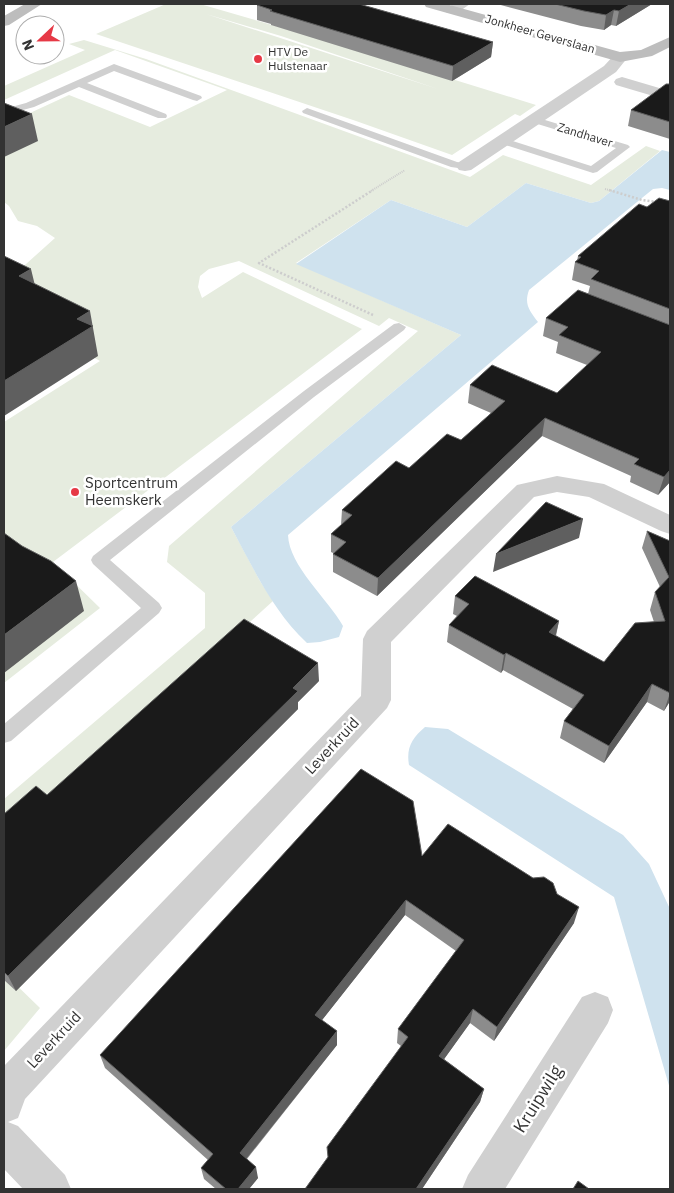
<svg xmlns="http://www.w3.org/2000/svg" width="674" height="1193" font-family="'IBM Plex Sans',sans-serif">
<rect width="100%" height="100%" fill="#fff"/>
<!-- green -->
<path fill="#e6ecdf" fill-rule="evenodd" d="M166,4h34l158,46 178,55 -16,11 -5,-2 -63,41 -96,-34 -260,-87zM206,14l75,22 157,53z
M84,40l62,19 324,118 33,-22 88,30 55,-39 14,5 -61,50 -8,2 -65,-20 -59,44 -76,-27 -95,63 165,72 -230,192 29,54 13,20 -269,244v-46l201,-171v-35l-38,-31 2,-16 249,-215 -29,-13 -10,8 -140,-65 -30,8 -9,7 -2,11 4,11 41,-26 119,57 -309,233 47,46 -96,75v-261l96,-61 -9,-5 -85,-74 49,-44 -18,-12 -19,-5 -9,-15 -5,-4v-77l65,-30 81,32 77,-37 -112,-40 -111,50v-14l81,-36 -16,-6z
M4,973l36,35 -36,43z"/>
<!-- water -->
<path fill="#cfe2ee" d="M662,150l8,2v38l-8,-2 -9,1 -124,101c-5,14 0,20 9,32l-250,213c1,31 40,64 55,91l-4,11 -19,5 -13,1c-34,-32 -54,-75 -76,-116l230,-192 -165,-71 95,-64 76,27 59,-44 65,20 8,-2z
M425,727l23,2 175,106 26,29 21,45v180l-56,-192 -205,-132c-3,-17 3,-27 16,-38z"/>
<g fill="none" stroke-linecap="round" stroke-linejoin="round">
<!-- path-far1 -->
<path stroke="#cdcdcd" stroke-width="2" stroke-dasharray="1 1" stroke-linecap="butt" d="M605,189l8,2
M371,191l34,-21"/>
<!-- path -->
<path stroke="#cdcdcd" stroke-width="2.5" stroke-dasharray="2 2" stroke-linecap="butt" d="M609,190l33,10 15,2
M373,315l-114,-52 114,-73"/>
<!-- lane -->
<path fill="#d0d0d0" fill-rule="evenodd" d="M114,64l87,32 1,2 -5,3 -4,-1 -79,-29 -27,12 79,31 1,2 -1,2h-8l-79,-31 -45,20 -30,8v-6l22,-6z
M307,108l150,54 12,2 2,2 -6,3 -14,-2 -148,-54 -1,-2z
M535,117l93,28 2,2 -33,25 -4,1 -94,-30 -1,-2 5,-3 88,28 25,-18 -85,-26 -1,-2 1,-2z
M399,323l7,4 -2,3 -90,67 -204,163 49,43 3,5 -3,5 -148,128 -7,2v-19l137,-116 -48,-44 -2,-4 2,-4 211,-165 90,-67z"/>
<!-- street -->
<path fill="#d0d0d0" fill-rule="evenodd" d="M453,4h17l-13,9h-10l-2,-3z
M620,52l5,2 3,3 -12,15 -145,98 -6,1 -6,-1 -3,-4 3,-4 145,-96 11,-12z
M622,77l44,13 4,-1v10l-10,-1 -44,-13 -2,-3 2,-3z
M557,476l47,8 66,31v19l-9,-3 -72,-34 -32,-5 -23,5 -143,145v58l-4,8 -362,391 -7,19 -10,4 10,4 47,49 6,14h-48l-19,-20v-103l357,-370 2,-57 4,-8 150,-146z
M595,992l13,5 5,13 -5,13 -103,166h-43l6,-14 114,-178z"/>
<!-- secondary -->
<path fill="#bdbdbd" fill-rule="evenodd" d="M25,4h17l-33,21 -5,1v-10z
M424,4h22l174,48 21,-2 29,-13v10l-18,9 -32,6 -194,-55z"/>
</g>
<!-- wall -->
<path fill="#8c8c8c" d="M259,4h100l134,38 -2,15 -39,24 -181,-56v-1l-14,-4v-15z
M497,4h155l-36,22 -5,-1 -7,5 -23,-4z
M670,84v55l-42,-13 3,-16z
M670,201v281l-12,13 -28,-13 1,-6 -89,-40 -165,160 -44,-24v-19l-2,-1v-18l10,-9 1,-15 67,-42 52,-28 30,-27 -23,-10 2,-18 87,8 30,-28 -31,-12 2,-11 -15,-6 3,-18 42,-24 2,-8 -18,-6 3,-18 2,-1 1,-5 69,-49z
M647,531l23,10v160l-6,10 -17,-9 -43,61 -44,-25 4,-17 9,-12 -70,-39 -2,3 -54,-31 2,-17 8,-9 -4,-2 2,-18 104,25 -3,15 48,26 50,-40 -4,-12 5,-18 5,-5 -18,-39z
M319,681l-21,21v7l-282,282 -12,-11v-166l43,-19z
M422,856l135,38 17,29 -80,118 -24,-18 -26,36 40,30 -4,13 -58,87h-117l23,-31 73,-112 -4,-3 1,-14 58,-78 -51,-36 -83,105 15,25 -90,114 11,19 -9,11h-33l-12,-10 -3,-11 7,-8 -103,-92 -5,-13z"/>
<!-- shaded-wall -->
<path fill="#5f5f5f" d="M631,4h21l-36,22 3,-15z
M614,10l-3,15 -7,5 2,-15z
M493,42l-2,15 -39,24 1,-15z
M32,114l6,27 -34,16v-30z
M31,269l7,29 -19,-22z
M90,311l8,45 -94,60v-35l73,-62z
M545,418l-3,18 -165,160 1,-18z
M670,470v12l-12,13 6,-18z
M583,519l-4,19 -86,34 3,-18z
M76,581l8,30 -80,62v-38z
M559,621l-4,17 -6,-6z
M506,653l-3,17 -2,3 3,-18z
M318,663l1,18 -21,21v7l-282,282 -8,-15z
M652,684l-5,18 -43,61 5,-17z
M670,692v9l-6,10 6,-18z
M406,900l-1,15 -90,114v-14z
M579,907l-5,16 -80,118 3,-14z
M473,1009l-3,14 -33,46 2,-13z
M337,1031v14l-95,119 -2,-11z
M484,1089l-4,13 -58,87h-6z
M256,1167l2,11 -9,11h-11z"/>
<!-- building -->
<path fill="#1a1a1a" stroke="#5f5f5f" d="M260,4h99l134,38 -40,24 -183,-55 2,-1 -15,-5z
M555,4h76l-12,7 -5,-1 -8,5 -22,-4z
M666,84h4v38l-39,-12z
M4,103l28,11 -28,13z
M659,198l11,3v108l-79,-30 8,-8 -24,-9 6,-5 -3,-1 61,-52 8,3z
M4,256l27,13 -12,7 71,35 -13,8 16,7 -89,55z
M578,290l92,35v145l-6,7 -30,-13 5,-5 -94,-41 -167,160 -45,-24 13,-12 -15,-8 21,-19 -10,-5 54,-49 13,7 38,-34 14,6 44,-39 -35,-16 22,-20 65,28 44,-41 -42,-17 9,-8 -22,-9z
M546,502l37,17 -87,35z
M647,531l23,10v152l-18,-9 -43,62 -45,-25 20,-26 -78,-42 -2,2 -55,-30 20,-21 -14,-8 20,-20 84,45 -10,11 55,30 31,-39 30,-2 -10,-29 14,-15z
M4,533l18,13 29,15 25,20 -72,54z
M244,619l74,44 -25,25 5,3 -290,285 -4,-4v-158l32,-28 11,9z
M361,769l52,32 9,55 26,-32 85,54 11,-1 9,6 4,11 22,13 -82,120 -24,-18 -34,47 45,33 -68,100h-111l23,-32 -1,-10 81,-110 -10,-8 66,-89 -58,-40 -91,115 22,16 -97,122 16,14 -18,22h-12l-25,-21 12,-14 -113,-99z
M578,1181l11,8h-16z"/>
<!-- markers -->
<g fill="#e63946" stroke="#fff" stroke-width="2">
<circle cx="258" cy="59" r="5"/>
<circle cx="75" cy="492" r="5"/>
</g>
<g text-anchor="middle" stroke-width="5" stroke-linejoin="round" paint-order="stroke">
<!-- far-street labels -->
<g font-size="12" fill="#333" stroke="#fff">
<text transform="translate(540 34) rotate(16)" y="4">Jonkheer Geverslaan</text>
<text transform="translate(585 135) rotate(17)" y="4">Zandhaver</text>
</g>
<!-- far-poi labels -->
<g font-size="12" fill="#333" stroke="#fff" text-anchor="start">
<text x="268" y="56">HTV De<tspan x="268" dy="14">Hulstenaar</tspan></text>
</g>
<!-- poi labels -->
<g font-size="15" fill="#333" stroke="#fff" text-anchor="start">
<text x="85" y="488">Sportcentrum<tspan x="85" dy="17">Heemskerk</tspan></text>
</g>
<!-- street labels -->
<g font-size="15" fill="#333" stroke="#fff">
<text transform="translate(332 746) rotate(-47)" y="5">Leverkruid</text>
<text transform="translate(54 1040) rotate(-47)" y="5">Leverkruid</text>
</g>
<!-- near-street labels -->
<g font-size="18" fill="#333" stroke="#fff">
<text transform="translate(538 1099) rotate(-58)" y="6">Kruipwilg</text>
</g>
</g>
<!-- border -->
<rect width="674" height="1193" fill="none" stroke="#333333" stroke-width="10"/>
<!-- north arrow -->
<g transform="translate(40 40) rotate(248)"><circle r="24" fill="#ffffff" stroke="#adadad"/>
<path d="M0-4L9 19L0 12L-9 19Z" fill="#e63946"/>
<text y="-8" font-size="14" font-weight="bold" text-anchor="middle" fill="#333333">N</text>
</g>
</svg>
